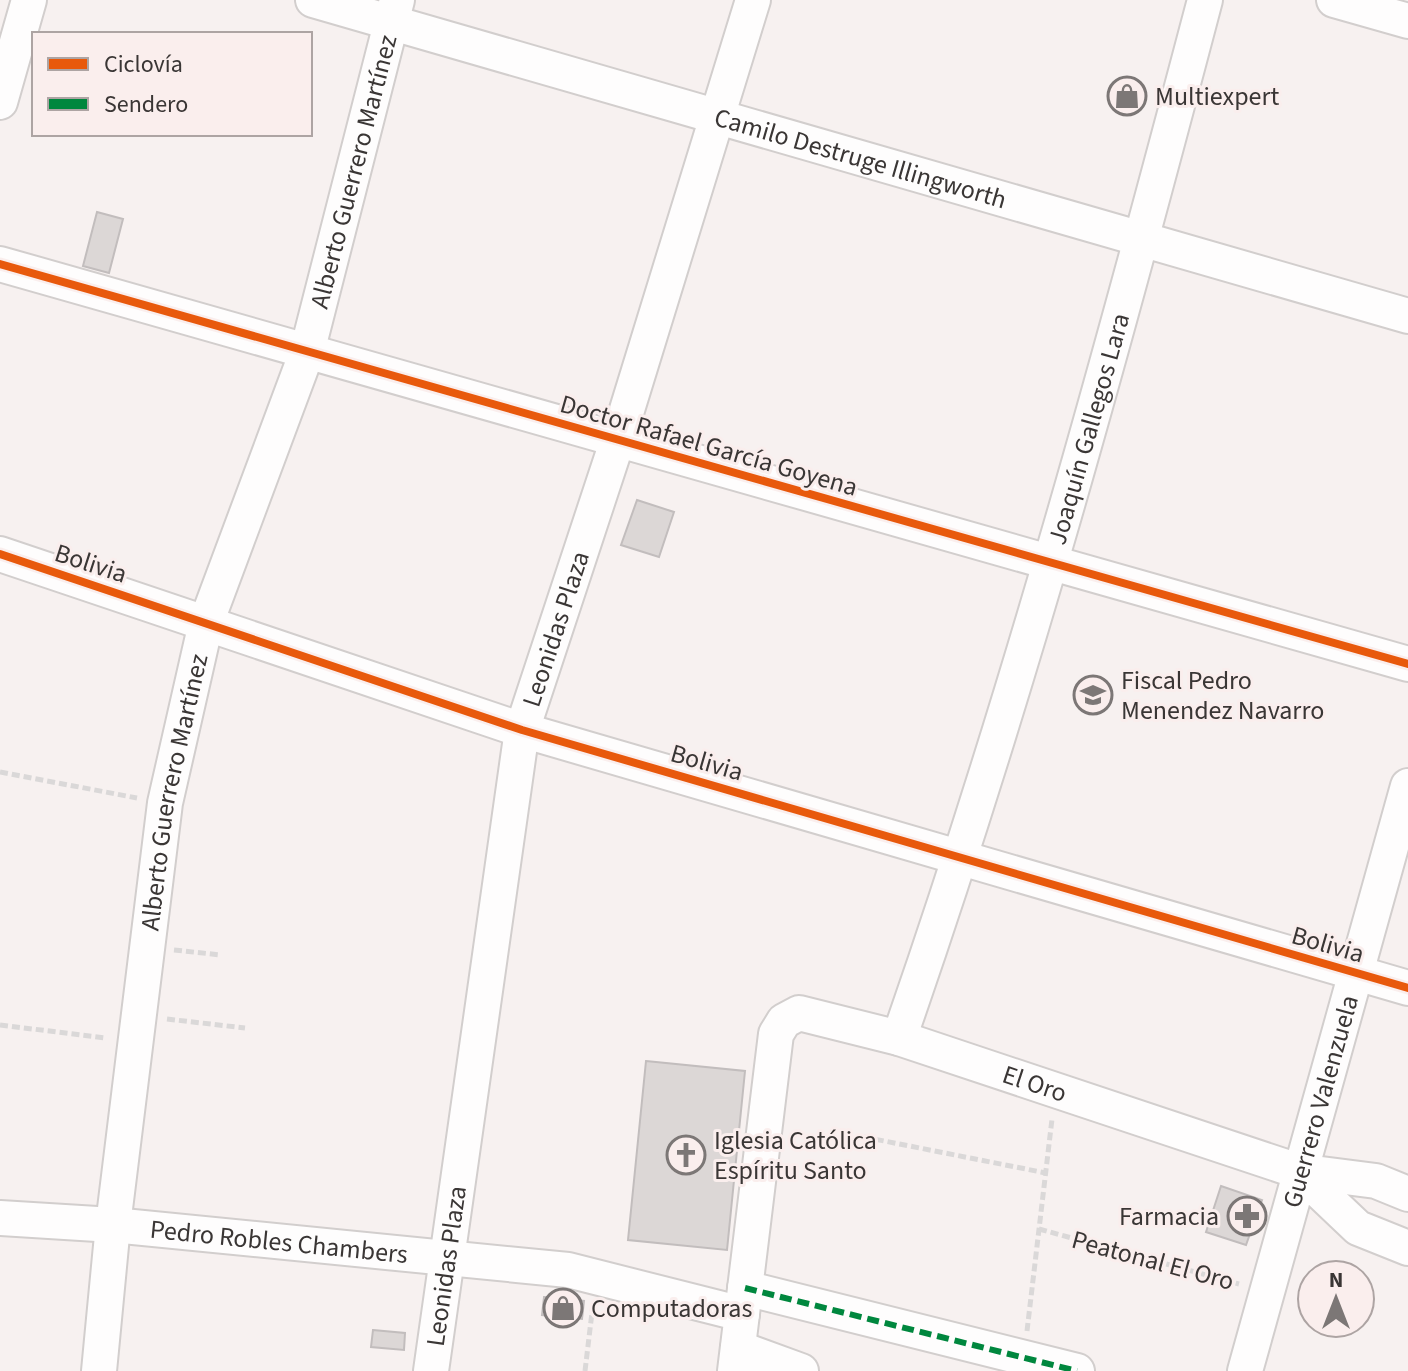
<svg xmlns="http://www.w3.org/2000/svg" width="1408" height="1371" font-family="'Source Sans 3',sans-serif">
<rect width="100%" height="100%" fill="#f7f1f0"/>
<!-- building -->
<path fill="#dcd7d6" stroke="#c2bdbd" stroke-width="2" d="M97,212l26,7 -14,54 -26,-7z
M637,500l37,12 -15,45 -38,-12z
M646,1061l99,10 -18,179 -99,-10z
M1221,1186l41,14 -16,45 -40,-13z
M544,1297l40,4 -2,18 -40,-4z
M373,1330l32,3 -1,17 -33,-3z"/>
<g fill="none" stroke-linecap="round" stroke-linejoin="round">
<!-- minor casing -->
<g stroke="#d2cecd" stroke-width="38">
<g id="minor">
<path id="s1" d="M313,0l1095,316"/>
<path d="M1334,0l74,21"/>
<path d="M0,102l29,-102"/>
<path d="M0,264l1408,400"/>
<path d="M0,554l522,176 886,258"/>
<path id="s2" d="M899,1038c119,-341 214,-689 306,-1038"/>
<path d="M1298,1171l60,57 50,20"/>
<path id="s3" d="M0,1218l113,7 455,45 174,44"/>
<path d="M745,1288l332,83"/>
<path d="M738,1348l63,23"/>
<path id="s4" d="M99,1371l14,-146 52,-422 41,-180 101,-271 90,-352"/>
<path id="s5" d="M431,1371l91,-641 96,-291 135,-439"/>
<path id="s6" d="M735,1371l41,-337 8,-13 15,-8 100,25 399,133 78,10 32,13"/>
<path id="s7" d="M1245,1371l163,-585"/>
</g>
</g>
<!-- path -->
<path stroke="#dad8d8" stroke-width="5" stroke-dasharray="8 4" stroke-linecap="butt" d="M0,772l137,26
M174,950l47,5
M167,1019l78,9
M0,1025l106,13
M864,1137l182,36
M1039,1229l200,55
M1027,1331l25,-212
M585,1371l8,-67"/>
<!-- minor -->
<use href="#minor" stroke="#fefdfd" stroke-width="34"/>
<!-- quiet -->
<path stroke="#00873e" stroke-width="6" stroke-dasharray="12 6" stroke-linecap="butt" d="M745,1288l332,83"/>
<!-- cycleway casing -->
<g stroke="#faeeed" stroke-width="13">
<path id="cycleway" d="M0,264l1408,400
M0,554l522,176 886,258"/>
</g>
<!-- cycleway -->
<use href="#cycleway" stroke="#e8590c" stroke-width="8"/>
</g>
<!-- icons -->
<defs>
<g id="shop-ring" transform="scale(2)"><circle r="9.5" fill="#faeeed" stroke="#7c7776" stroke-width="1.5"/><path d="M-5-2.5h2.3a2.7 3.5 0 0 1 5.4 0H5L5.5 6h-11ZM-1.5-2.5h3a1.5 2.3 0 0 0-3 0Z" fill="#7c7776"/></g>
<g id="school-ring" transform="scale(2)"><circle r="9.5" fill="#faeeed" stroke="#7c7776" stroke-width="1.5"/><path d="M0-5L7-2L0 1L-7-2ZM-4 1L0 2.5L4 1V4Q0 6-4 4Z" fill="#7c7776"/></g>
<g id="church-ring" transform="scale(2)"><circle r="9.5" fill="#faeeed" stroke="#7c7776" stroke-width="1.5"/><path d="M-1.2-6h2.4v3.5h3.3v2.4h-3.3V6h-2.4V-.1h-3.3v-2.4h3.3Z" fill="#7c7776"/></g>
<g id="pharmacy-ring" transform="scale(2)"><circle r="9.5" fill="#faeeed" stroke="#7c7776" stroke-width="1.5"/><path d="M-2-6h4v4h4v4h-4v4h-4v-4h-4v-4h4Z" fill="#7c7776"/></g>
</defs>
<g fill-rule="evenodd">
<use href="#shop-ring" x="1127" y="96"/>
<use href="#school-ring" x="1093" y="695"/>
<use href="#church-ring" x="686" y="1155"/>
<use href="#pharmacy-ring" x="1247" y="1216"/>
<use href="#shop-ring" x="563" y="1308"/>
</g>
<g text-anchor="middle" stroke-width="6" stroke-linejoin="round" paint-order="stroke">
<!-- poi labels -->
<g font-size="26" fill="#3a3635" stroke="#faeeed" text-anchor="start">
<text x="1155" y="105">Multiexpert</text>
<text x="1121" y="689">Fiscal Pedro<tspan x="1121" dy="30">Menendez Navarro</tspan></text>
<text x="714" y="1149">Iglesia Católica<tspan x="714" dy="30">Espíritu Santo</tspan></text>
<text x="1219" y="1225" text-anchor="end">Farmacia</text>
<text x="591" y="1317">Computadoras</text>
</g>
<!-- street labels -->
<g font-size="26" fill="#3a3635" stroke="#faeeed">
<text dy="9" stroke="none"><textPath href="#s1" startOffset="570">Camilo Destruge Illingworth</textPath></text>
<text dy="9" stroke="none"><textPath href="#s4" startOffset="1232">Alberto Guerrero Martínez</textPath></text>
<text dy="9" stroke="none"><textPath href="#s2" startOffset="638">Joaquín Gallegos Lara</textPath></text>
<text transform="translate(709 445) rotate(16)" y="9">Doctor Rafael García Goyena</text>
<text transform="translate(91 563) rotate(18)" y="9">Bolivia</text>
<text dy="9" stroke="none"><textPath href="#s5" startOffset="754">Leonidas Plaza</textPath></text>
<text transform="translate(707 762) rotate(16)" y="9">Bolivia</text>
<text dy="9" stroke="none"><textPath href="#s4" startOffset="584">Alberto Guerrero Martínez</textPath></text>
<text transform="translate(1328 944) rotate(16)" y="9">Bolivia</text>
<text dy="9" stroke="none"><textPath href="#s6" startOffset="618">El Oro</textPath></text>
<text dy="9" stroke="none"><textPath href="#s7" startOffset="280">Guerrero Valenzuela</textPath></text>
<text dy="9" stroke="none"><textPath href="#s3" startOffset="280">Pedro Robles Chambers</textPath></text>
<text transform="translate(1153 1260) rotate(15)" y="9">Peatonal El Oro</text>
<text dy="9" stroke="none"><textPath href="#s5" startOffset="106">Leonidas Plaza</textPath></text>
</g>
</g>
<!-- legend -->
<rect x="32" y="32" width="280" height="104" fill="#faeeed" stroke="#ada4a3" stroke-width="2"/>
<rect x="48" y="58" width="40" height="12" fill="#e8590c" stroke="#ada4a3" stroke-width="2"/>
<text x="104" y="72" font-size="24" fill="#3a3635">Ciclovía</text>
<rect x="48" y="98" width="40" height="12" fill="#00873e" stroke="#ada4a3" stroke-width="2"/>
<text x="104" y="112" font-size="24" fill="#3a3635">Sendero</text>
<!-- north arrow -->
<g transform="translate(1336 1299)"><circle r="38" fill="#faeeed" stroke="#ada4a3" stroke-width="2"/>
<path d="M0-6L14 30L0 20L-14 30Z" fill="#7c7776"/>
<text y="-12" font-size="22" font-weight="bold" text-anchor="middle" fill="#3a3635">N</text>
</g>
</svg>
